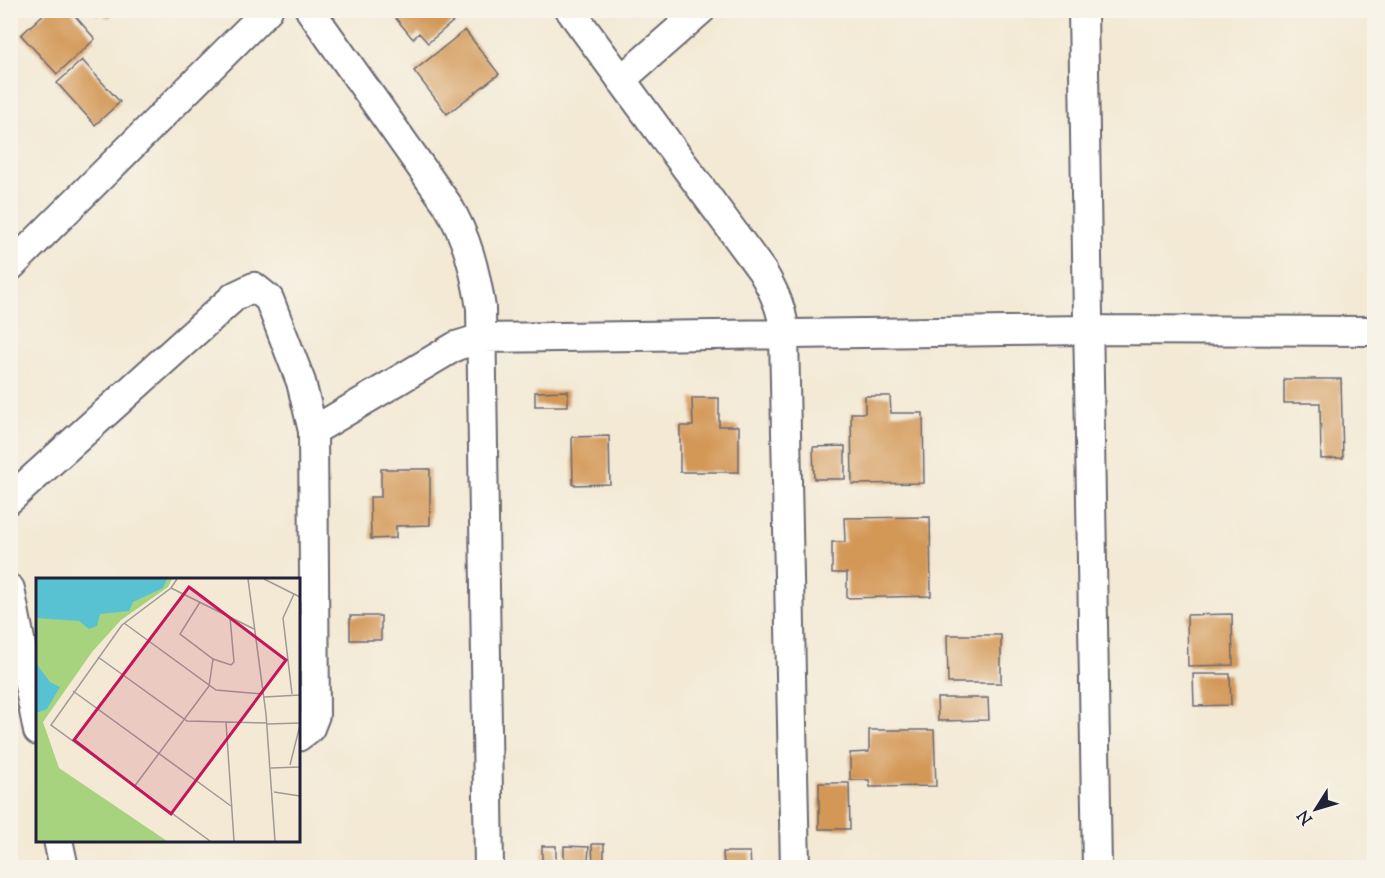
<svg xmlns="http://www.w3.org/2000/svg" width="1385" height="878" font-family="'Sorts Mill Goudy',serif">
<rect width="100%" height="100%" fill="#f7f3e8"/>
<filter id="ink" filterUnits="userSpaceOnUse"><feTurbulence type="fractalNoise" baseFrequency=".0167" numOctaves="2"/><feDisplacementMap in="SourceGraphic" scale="12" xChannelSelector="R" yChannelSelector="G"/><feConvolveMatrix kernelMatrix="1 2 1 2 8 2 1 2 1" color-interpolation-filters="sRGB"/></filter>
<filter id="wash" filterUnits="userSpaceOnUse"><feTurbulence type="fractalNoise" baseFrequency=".008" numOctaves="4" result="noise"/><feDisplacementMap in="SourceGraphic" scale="24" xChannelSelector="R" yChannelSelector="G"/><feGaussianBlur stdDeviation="1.35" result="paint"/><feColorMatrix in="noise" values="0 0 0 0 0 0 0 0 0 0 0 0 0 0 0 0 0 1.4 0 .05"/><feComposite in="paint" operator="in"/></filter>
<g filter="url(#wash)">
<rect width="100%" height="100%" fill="#f3e9d4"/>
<g id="blocks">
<!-- building -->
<path fill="#d39856" d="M48,10h22l25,29 -38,35 -36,-39z
M92,10h25l-9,8 -6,-5 -4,3z
M389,10h71l3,3 -35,30 -9,-10 -6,6z
M465,30l34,44 -52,40 -33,-43z
M82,60l38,42 -25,23 -38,-42z
M1284,379h57l2,79 -22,1 -1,-56h-36z
M568,391v15h-33v-14z
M865,396h25l1,17h32l1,70 -72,1 -1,-71h14z
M692,398h27v28h20v46h-59v-46h13z
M609,436l1,48 -37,1 -1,-48z
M845,446v33h-31l-1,-32z
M381,469h49v56l-34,1v12l-25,1 -1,-42h11z
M930,517l1,79 -84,2v-25h-15v-31h13l-1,-24z
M1232,614l1,51 -45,1 -1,-51z
M350,616h31v24h-31z
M947,635h54v48h-53z
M1193,674h37l1,31 -37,1z
M937,698h51l1,22 -51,1z
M869,730h65l2,56 -66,1 -1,-7h-19v-27l19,-1z
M819,783h30l1,46h-31z
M592,844h12v24h-11z
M542,846h14v18h-14z
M564,846l25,1 -1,14 -24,-1z
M723,852h27l1,16h-27z"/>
</g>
</g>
<g filter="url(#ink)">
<use href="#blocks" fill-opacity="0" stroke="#6b6871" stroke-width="1.5"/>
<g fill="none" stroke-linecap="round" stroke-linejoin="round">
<!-- minor casing -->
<g stroke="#6b6871" stroke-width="32">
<path id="minor" d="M310,10l137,194c20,33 28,66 34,104l8,560
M570,10l192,261c12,20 22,41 22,64l11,533
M1083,10l14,858
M621,80l80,-70
M10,267l258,-257
M313,431l143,-85 26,-8 606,-8 286,1
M10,499l225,-203 19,-9 15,12 32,83 12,49 2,284 -5,13 -12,9
M10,589l28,142
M58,840l6,28"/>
</g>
<!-- minor -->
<use href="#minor" stroke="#fff" stroke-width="28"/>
</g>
</g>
<!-- overview -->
<g transform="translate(36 578)">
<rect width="264" height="264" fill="#f3e9d4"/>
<path d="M0,1h136l-4,8 -47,33 -29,32 -49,70 16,46 108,73h-131z" fill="#a7d27e"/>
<path d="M0,1h131l-4,9 -30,14 -4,9 -29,3 -3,12 -8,3 -10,-8 -43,-3zM0,85l14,19 10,5 -13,22 -11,4z" fill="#58c2d3"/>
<path fill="none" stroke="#9f9997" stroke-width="1.5" d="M141,1l-6,9 -49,37 -71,100 159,116M212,1l18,135 9,127M228,1l36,18M135,10l83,41M164,24l-20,32 33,25 18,6 3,-3 -4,-45M88,45l92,67 47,4M62,79l89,64 80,2M37,113l158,115M256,116l-9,-76 11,-24M228,119l36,-2M190,144l8,119M231,146l33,-1M254,187l10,-40M235,190l29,-1M98,209l75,-101 4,-27M238,214l26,4"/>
<path fill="#c2185b" fill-opacity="0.15" stroke="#c2185b" stroke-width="3" d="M153,9l97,73 -115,154 -97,-74z"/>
<rect width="264" height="264" fill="none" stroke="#22223b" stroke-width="3"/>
</g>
<!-- margin -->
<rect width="1385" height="878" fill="none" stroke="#f7f3e8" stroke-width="36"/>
<!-- north arrow -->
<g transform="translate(1316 809) rotate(233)" stroke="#f7f3e8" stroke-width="4.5" paint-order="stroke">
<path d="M0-4.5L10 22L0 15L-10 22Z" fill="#22223b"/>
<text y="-9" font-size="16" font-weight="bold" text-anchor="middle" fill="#22223b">N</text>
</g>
</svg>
